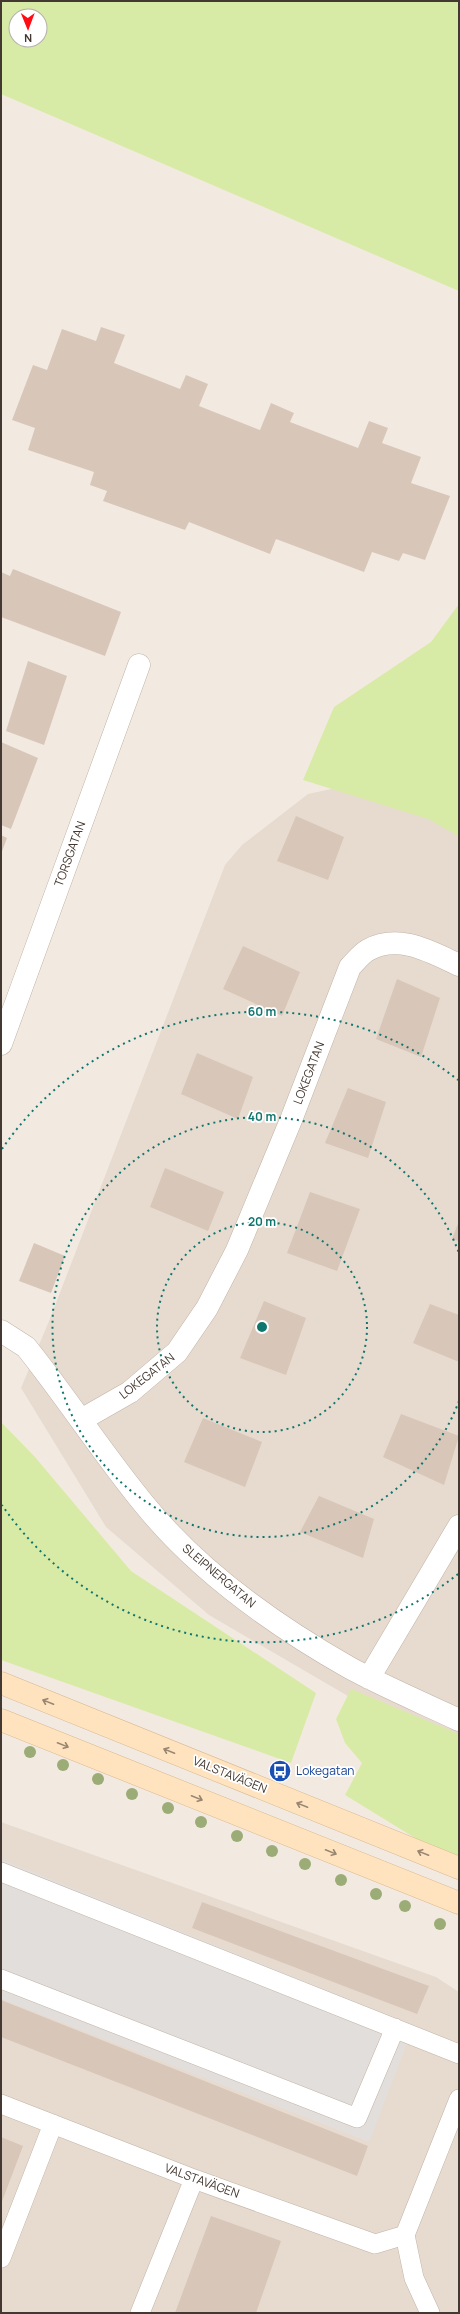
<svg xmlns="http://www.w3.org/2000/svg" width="460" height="2314" font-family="Manrope,sans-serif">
<rect width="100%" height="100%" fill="#f2eae1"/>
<!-- residential -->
<path fill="#e7dbcf" d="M386,777l73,21v954l-46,-18 -204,-119 -103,-88 -85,-139 28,-67 176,-456 17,-20 66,-51z
M1,1822l435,155 23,15v321h-458z"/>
<!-- green -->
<path fill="#d8eba6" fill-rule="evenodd" d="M1,1h458v290l-458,-197zM16,16h24v24h-24z
M459,604v232l-31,-17 -125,-39 31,-73 97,-65z
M1,1422l34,35 96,114 185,122 -25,70 -290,-103z
M351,1689l108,45v124l-26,-9 -88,-54 17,-32 -17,-20 -9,-24z"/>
<!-- parking -->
<path fill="#e2dedb" d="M1,1859l413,166 -45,117 -368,-143z"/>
<!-- building -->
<path fill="#d8c6b9" d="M101,327l24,8 -11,28 66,26 6,-14 22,9 -9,22 61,24 11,-27 23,10 -4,9 68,26 11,-27 19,7 -6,15 39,14 -10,26 39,13 -25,64 -22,-7 -4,8 -27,-9 -8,20 -88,-33 -6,15 -81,-32 -4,8 -82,-29 4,-10 -17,-6 4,-13 -66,-22 7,-22 -23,-8 21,-55 14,5 15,-41 34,12z
M13,569l108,43 -16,44 -104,-39v-45l9,4z
M28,661l39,15 -23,69 -38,-14z
M1,742l37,16 -27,71 -10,-4z
M296,816l48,21 -16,43 -51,-19z
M1,835l6,3 -6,16z
M243,946l57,26 -18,44 -59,-27z
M397,979l43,19 -19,59 -45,-18z
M197,1053l56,24 -15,42 -57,-25z
M348,1088l38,14 -18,56 -43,-15z
M165,1168l59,24 -16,39 -58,-24z
M310,1192l50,17 -23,62 -50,-18z
M459,1221v20l-7,-2z
M34,1243l31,13 -14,37 -32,-12z
M264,1301l42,17 -20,57 -46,-17z
M430,1304l29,11v47l-46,-19z
M401,1414l58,22 -15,49 -61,-28z
M203,1418l59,24 -17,45 -61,-25z
M319,1496l55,23 -11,39 -63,-26z
M202,1902l227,84 -12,28 -225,-86z
M1,2000l367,146 -11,30 -356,-139z
M1,2137l22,9 -22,58z
M211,2216l70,25 -25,72h-81z"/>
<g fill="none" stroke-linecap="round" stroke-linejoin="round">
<!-- lane casing -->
<g stroke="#c1b3a6" stroke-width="20">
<path id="lane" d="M1,1872l458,182
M1,1979l356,139 38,-90
M1,2104l193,75 181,65 30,-9
M1,2258l52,-134
M140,2313l54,-134
M430,2313l-16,-35 -9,-43 54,-136"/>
</g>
<!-- street casing -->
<g stroke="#c1b3a6" stroke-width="23">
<path id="street" d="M1,1044l138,-379
M1,1331l25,16c41,51 76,106 118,157 55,68 130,121 206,164 35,19 73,35 109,52
M81,1420l49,-28 47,-40 30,-44 30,-58 54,-130 59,-153c6,-6 11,-13 18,-17 31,-17 63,2 91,15
M369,1678l90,-152"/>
</g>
<!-- secondary casing -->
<g stroke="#d9b88f" stroke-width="23">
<path id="secondary" d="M1,1683l458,185
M1,1720l458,183"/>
</g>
<!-- lane -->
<use href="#lane" stroke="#fff" stroke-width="19"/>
<!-- street -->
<use href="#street" stroke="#fff" stroke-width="22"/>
<!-- secondary -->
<use href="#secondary" stroke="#ffe3bf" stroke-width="22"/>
</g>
<!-- trees -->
<g fill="#9bac77">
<circle cx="30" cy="1752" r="6"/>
<circle cx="63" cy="1765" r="6"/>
<circle cx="98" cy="1779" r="6"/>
<circle cx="132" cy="1794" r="6"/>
<circle cx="168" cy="1808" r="6"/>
<circle cx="201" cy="1822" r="6"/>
<circle cx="237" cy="1836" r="6"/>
<circle cx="272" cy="1851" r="6"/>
<circle cx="305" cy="1864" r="6"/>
<circle cx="341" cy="1880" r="6"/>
<circle cx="376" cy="1894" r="6"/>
<circle cx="405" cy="1906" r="6"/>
<circle cx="440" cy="1924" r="6"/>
</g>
<!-- one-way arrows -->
<defs><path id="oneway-shaft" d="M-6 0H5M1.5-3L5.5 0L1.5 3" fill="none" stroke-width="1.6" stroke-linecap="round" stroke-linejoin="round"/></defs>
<g stroke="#988671">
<use href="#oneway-shaft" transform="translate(48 1702) rotate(-158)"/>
<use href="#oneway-shaft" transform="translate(63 1745) rotate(22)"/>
<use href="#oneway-shaft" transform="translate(169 1751) rotate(-158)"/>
<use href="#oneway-shaft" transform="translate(197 1798) rotate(22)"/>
<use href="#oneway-shaft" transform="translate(302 1805) rotate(-158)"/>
<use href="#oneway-shaft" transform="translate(331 1852) rotate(22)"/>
<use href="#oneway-shaft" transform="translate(423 1853) rotate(-158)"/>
</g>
<!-- distance rings -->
<g fill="none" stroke="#0f766e" stroke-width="2" stroke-dasharray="2 4">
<circle cx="262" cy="1327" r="105"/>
<path d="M459 1401A210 210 0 1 1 459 1253"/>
<path d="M458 1574A315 315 0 0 1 2 1505M2 1149A315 315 0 0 1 458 1080"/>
</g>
<!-- icons -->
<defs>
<g id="bus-disc" transform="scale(1.15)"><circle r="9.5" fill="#1a4fb4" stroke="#fff"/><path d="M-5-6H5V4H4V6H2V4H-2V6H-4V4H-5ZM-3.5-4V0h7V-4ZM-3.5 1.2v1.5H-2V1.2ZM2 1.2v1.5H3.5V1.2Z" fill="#fff"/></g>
</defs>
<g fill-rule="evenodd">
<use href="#bus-disc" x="280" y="1771"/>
</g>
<g text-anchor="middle" stroke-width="3.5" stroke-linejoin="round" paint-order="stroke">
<!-- street labels -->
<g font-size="12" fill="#443932" stroke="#fff">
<text transform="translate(70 854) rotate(-70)" y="4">TORSGATAN</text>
<text transform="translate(309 1073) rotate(-69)" y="4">LOKEGATAN</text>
<text transform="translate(147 1376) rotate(-38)" y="4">LOKEGATAN</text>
<text transform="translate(219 1576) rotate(40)" y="4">SLEIPNERGATAN</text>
<text transform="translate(230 1775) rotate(22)" y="4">VALSTAVÄGEN</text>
<text transform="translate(202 2181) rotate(20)" y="4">VALSTAVÄGEN</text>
</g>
<!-- transit labels -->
<g font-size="12" fill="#164399" stroke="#fff" text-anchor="start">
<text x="296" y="1775">Lokegatan</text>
</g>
</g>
<circle cx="262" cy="1327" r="6" fill="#0f766e" stroke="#fff" stroke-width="2"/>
<g font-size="12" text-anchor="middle" font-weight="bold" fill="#0f766e" stroke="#fff" stroke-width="3.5" stroke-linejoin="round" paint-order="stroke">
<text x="262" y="1016">60 m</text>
<text x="262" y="1121">40 m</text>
<text x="262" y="1226">20 m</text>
</g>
<!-- border -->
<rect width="460" height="2314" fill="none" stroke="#443932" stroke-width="4"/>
<!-- north arrow -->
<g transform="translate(28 28) rotate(179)"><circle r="19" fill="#ffffff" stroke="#b4b0ad"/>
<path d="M0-3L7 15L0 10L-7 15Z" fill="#ff0c14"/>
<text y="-6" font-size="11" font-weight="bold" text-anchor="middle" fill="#443932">N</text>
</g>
</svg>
